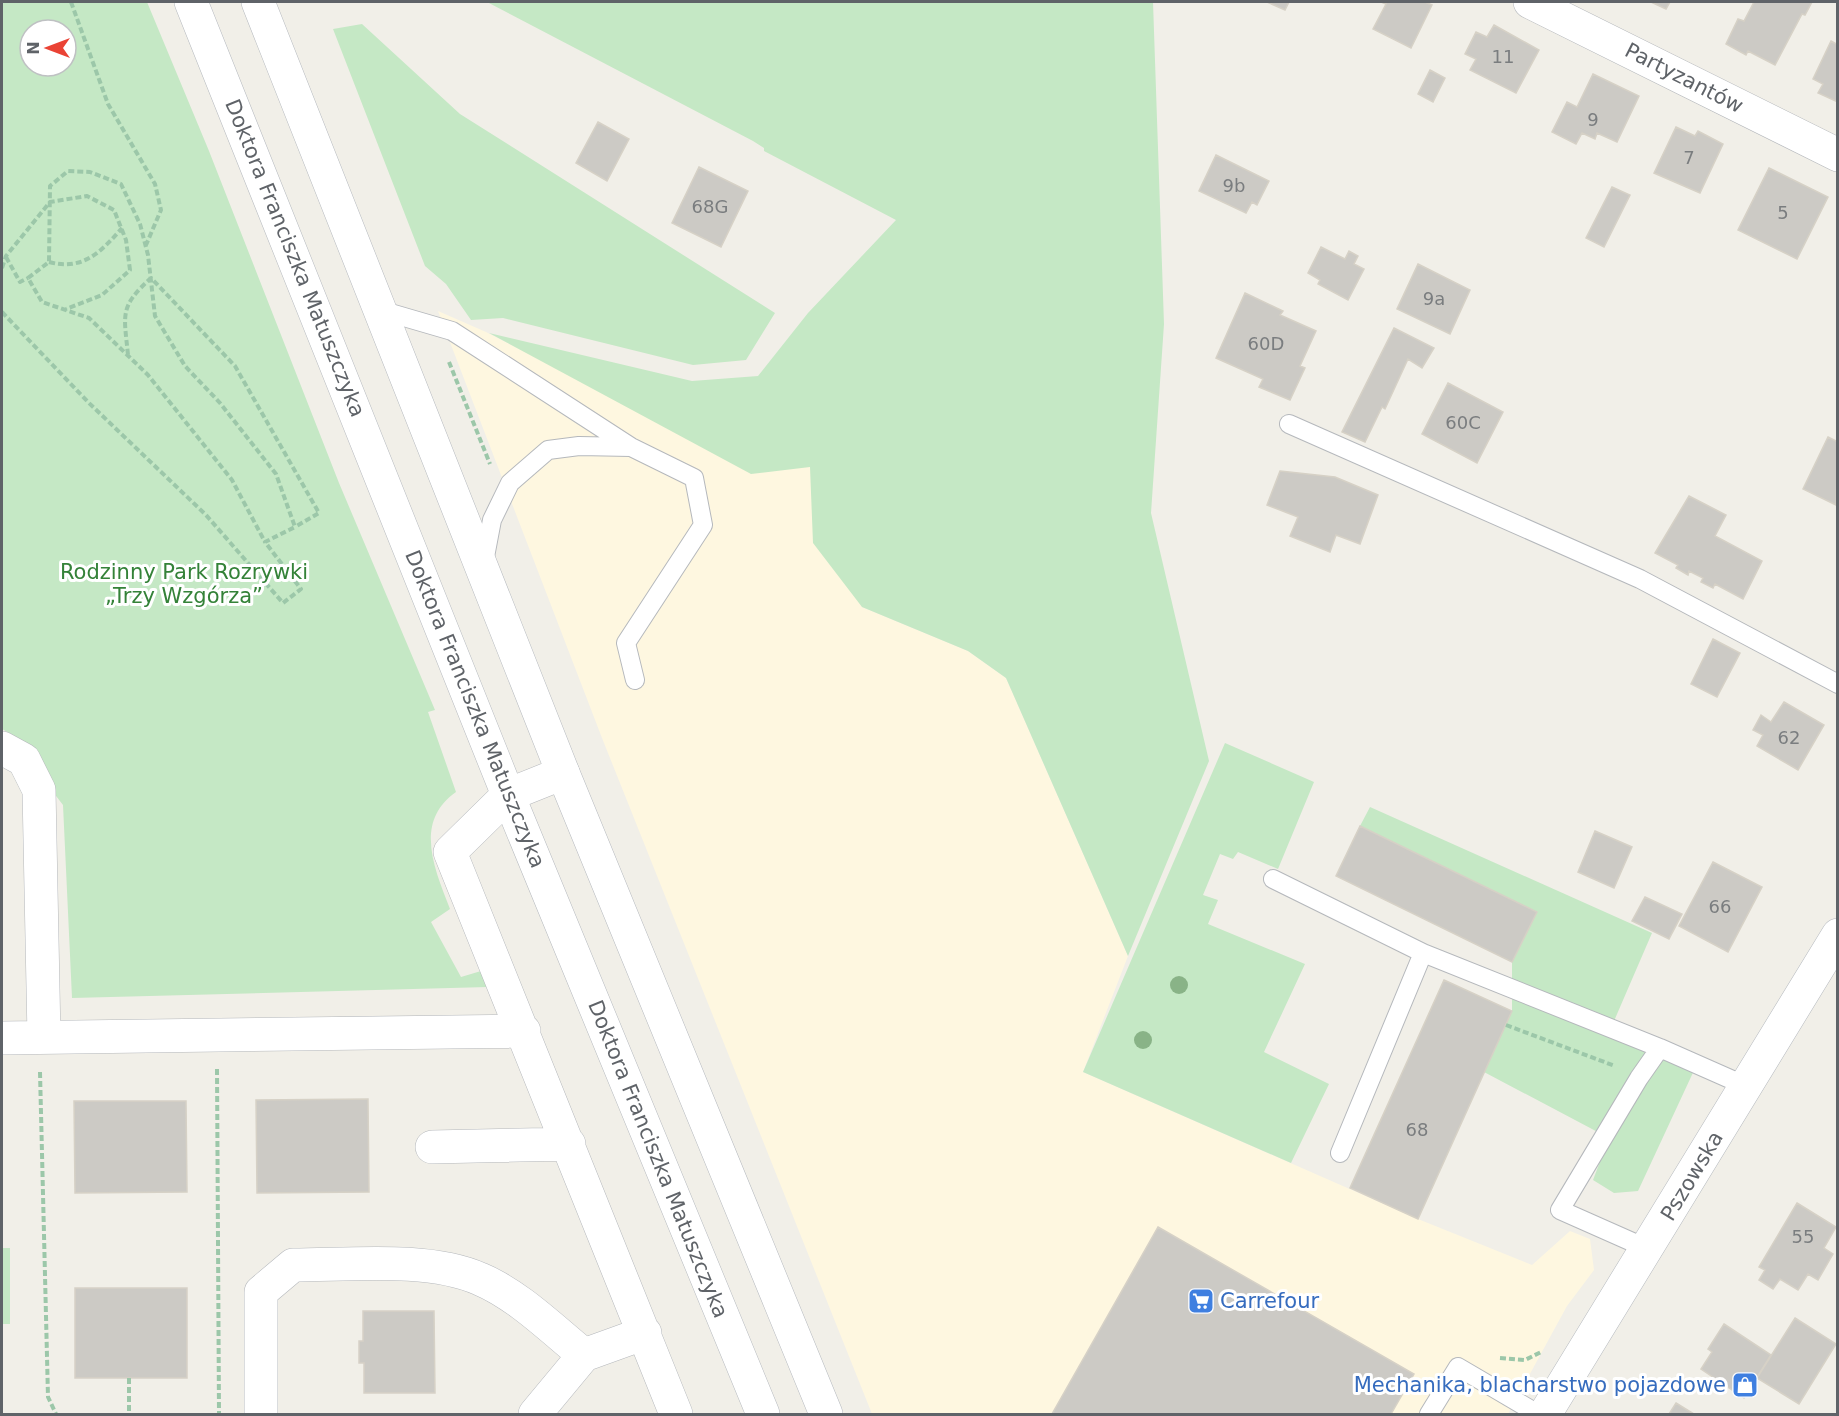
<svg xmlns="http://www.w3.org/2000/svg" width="1839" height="1416" font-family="'DejaVu Sans',sans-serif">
<rect width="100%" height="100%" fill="#f1efe8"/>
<!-- commercial -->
<path fill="#fef7e0" d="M438,311l48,21 268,136 56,-10 52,149 106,44 38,27 122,278 -45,116 335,147 114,46 38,-34 20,8 4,31 -27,36 -59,108h-636l-270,-676z"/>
<!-- green -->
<path fill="#c5e8c5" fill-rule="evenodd" d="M2,2h145l62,149 130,332 96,227 -7,2 28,80c-43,30 -21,78 -6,117l-19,13 30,55 20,-6 7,16 -416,11 -9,-193 -36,-47 5,-12 -30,-17zM30,30h36v36h-36z
M487,2h666l11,322 -13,189 58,248 -81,195 -122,-278 -38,-27 -106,-44 -49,-64 -3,-76 -59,7 -262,-141 203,48 66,-5 50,-63 88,-93 -132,-69v-3l-11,-7z
M362,24l98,90 315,199 -29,47 -53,5 -190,-47 -32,2 -25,-36 -21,-18 -92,-237z
M1225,743l89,39 -36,87 -40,-17 -5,7 -13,-5 -17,41 15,5 -10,24 97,40 -41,88 65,32 -38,79 -208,-91z
M1370,807l282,126 -41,95 86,36 -59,127 -24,2 -21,-13 16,-42 -125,-66 28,-61v-49l24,-50 -176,-86z
M2,1248h8v76h-8z"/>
<!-- building -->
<path fill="#cccac5" stroke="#d6d1c6" stroke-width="1.5" d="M1267,2h22l-4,8z
M1381,2h44l7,3 -21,43 -38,-19 13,-25z
M1651,2h19l-4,7z
M1754,2h58l-7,13 -3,-1 -27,51 -27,-14 -2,4 -20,-11 12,-25 6,2z
M1494,25l45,25 -23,43 -46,-23 6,-11 -11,-5 11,-22 11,5z
M1831,41l7,4v57l-20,-9 5,-9 -10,-5z
M1430,70l15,8 -12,24 -15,-8z
M1593,74l46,22 -22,46 -20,-9 -2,6 -13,-6 -6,11 -24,-12 15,-30 10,5z
M598,122l31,17 -22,42 -31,-18z
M1676,127l19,9 3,-5 25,13 -23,49 -46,-20z
M1216,155l53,26 -12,24 -5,-3 -6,11 -47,-22z
M699,167l49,24 -27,56 -49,-24z
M1769,168l59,29 -31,62 -59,-29z
M1612,187l18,8 -26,52 -18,-9z
M1321,247l24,12 4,-8 9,5 -4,8 10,5 -16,31 -30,-16 2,-4 -12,-7z
M1418,264l52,26 -20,44 -53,-25z
M1245,293l38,18 -3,4 36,16 -16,35 5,2 -15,32 -31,-13 4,-8 -47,-21z
M1394,328l40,20 -12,20 -14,-9 -23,50 -3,-2 -17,35 -23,-10z
M1448,383l55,29 -26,51 -55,-29z
M1828,437l10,5 -2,63 -33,-16z
M1280,471l55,6 43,18 -18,49 -24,-9 -6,17 -40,-16 8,-19 -31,-12z
M1689,496l37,19 -11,21 47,25 -19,38 -28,-15 -2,4 -12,-6 2,-4 -14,-7 -1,4 -12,-7 2,-3 -23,-12z
M1713,639l27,14 -23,44 -26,-13z
M1784,702l40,23 -26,45 -41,-24 6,-11 -10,-5 8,-15 10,7z
M1360,826l177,86 -25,50 -176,-86z
M1595,831l37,16 -18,41 -36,-16z
M1713,862l49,25 -34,65 -49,-26z
M1645,897l37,17 -13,25 -37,-18z
M1444,980l68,31 -94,208 -68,-31z
M368,1099l1,93 -112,1 -1,-93z
M74,1101h112l1,91 -112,1z
M1797,1203l39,24 -12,21 9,6 -15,26 -10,-6 -10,16 -18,-11 -7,10 -14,-9 6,-10 -6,-3z
M1158,1227l256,147 -23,40h-339z
M75,1288h112v90h-112z
M363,1311h71l1,82h-71v-30h-5v-22h4z
M1795,1318l41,26 -37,60 -42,-26z
M1724,1324l47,31 -27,43 -43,-29 11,-17 -4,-3z
M1676,1403l18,11h-25z"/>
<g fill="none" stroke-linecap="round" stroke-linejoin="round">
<!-- service casing -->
<g stroke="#b5b8bc" stroke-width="20">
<path id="service" d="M380,310l72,21 179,116 63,31 9,47 -77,118 9,37
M1289,424l351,155 198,105
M484,562l8,-42 18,-37 38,-33 31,-4 52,1
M1273,879l150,74
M1340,1153l83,-200 237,95
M1648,1249l-88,-39 79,-132 21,-30 86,38
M1429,1414l29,-47 80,47"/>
</g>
<!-- minor casing -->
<g stroke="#b5b8bc" stroke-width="34">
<path id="minor" d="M1530,2l308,153
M2,748l22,12 15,30 5,247
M563,773l-55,22 -58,57 226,562
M2,1038l522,-7
M432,1147l137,-3
M261,1412v-120l32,-27c55,0 136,-9 187,14 38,16 72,50 104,76
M535,1414l49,-59 61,-22"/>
</g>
<!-- secondary casing -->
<g stroke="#b6babf" stroke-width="34">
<path id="secondary" d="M191,2l317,793 255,619
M258,2l305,771 263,641
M1545,1414l293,-479"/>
</g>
<!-- path -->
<path stroke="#9cc7a9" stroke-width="4" stroke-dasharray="6 3" stroke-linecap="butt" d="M71,2l37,102 47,80 6,26 -15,35
M6,257l14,25 8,-4
M49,262c34,9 52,-10 73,-34
M2,268l4,-12 44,-54 37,-6 27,14 12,30 4,30 -28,25 -36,14
M2,312l87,91 117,112 77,88 18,-14 -36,-47 30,-15 -19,-53 -56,-71 -35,-37 -30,-50 -7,-61 -8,-31 -19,-40 -31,-12 -22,-1 -18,15 -1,76 -21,16 14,24 47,16 59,57 84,105 33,62
M128,355c-4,-41 -9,-48 23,-77l84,88 84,147 -24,14
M449,362l41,102
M1506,1025l109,41
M217,1069l2,345
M40,1072l8,325 8,17
M1500,1358l25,2 16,-8
M129,1378v36"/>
<!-- service -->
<use href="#service" stroke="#fff" stroke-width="18"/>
<!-- minor -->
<use href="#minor" stroke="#fff" stroke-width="33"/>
<!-- secondary -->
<use href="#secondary" stroke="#fff" stroke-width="33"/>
</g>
<!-- trees -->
<g fill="#89b387">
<circle cx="1179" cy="985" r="9"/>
<circle cx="1143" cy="1040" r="9"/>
</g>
<!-- icons -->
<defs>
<g id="supermarket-square" transform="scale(1.35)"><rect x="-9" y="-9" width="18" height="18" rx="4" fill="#3f7fe0" stroke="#fff"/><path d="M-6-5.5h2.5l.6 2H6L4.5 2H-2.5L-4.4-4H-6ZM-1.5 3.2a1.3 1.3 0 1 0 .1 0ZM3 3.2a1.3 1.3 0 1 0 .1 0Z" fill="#fff"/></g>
<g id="shop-square" transform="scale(1.35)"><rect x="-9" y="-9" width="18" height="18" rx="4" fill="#3f7fe0" stroke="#fff"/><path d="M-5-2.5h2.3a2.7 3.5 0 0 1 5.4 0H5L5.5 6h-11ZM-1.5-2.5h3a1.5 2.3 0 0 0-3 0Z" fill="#fff"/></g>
</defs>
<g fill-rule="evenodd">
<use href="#supermarket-square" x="1201" y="1301"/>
<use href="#shop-square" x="1745" y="1385"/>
</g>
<g text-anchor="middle" stroke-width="6" stroke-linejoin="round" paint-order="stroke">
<!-- number labels -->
<g font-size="18" fill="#7a7d7f">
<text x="1503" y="63">11</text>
<text x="1593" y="126">9</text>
<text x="1689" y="164">7</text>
<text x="1234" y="192">9b</text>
<text x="710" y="213">68G</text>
<text x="1783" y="219">5</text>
<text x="1434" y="305">9a</text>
<text x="1266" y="350">60D</text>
<text x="1463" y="429">60C</text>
<text x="1789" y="744">62</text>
<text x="1720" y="913">66</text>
<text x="1417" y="1136">68</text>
<text x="1803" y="1243">55</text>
</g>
<!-- street labels -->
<g font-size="21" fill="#5f6368" stroke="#fff">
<text transform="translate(1684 78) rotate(27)" y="7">Partyzantów</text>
<text transform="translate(295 258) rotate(68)" y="7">Doktora Franciszka Matuszczyka</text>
<text transform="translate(475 709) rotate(68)" y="7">Doktora Franciszka Matuszczyka</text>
<text transform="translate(658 1159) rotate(68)" y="7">Doktora Franciszka Matuszczyka</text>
<text transform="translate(1692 1176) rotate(-59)" y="7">Pszowska</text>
</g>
<!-- park labels -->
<g font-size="21" fill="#348238" stroke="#fff">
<text x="184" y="579">Rodzinny Park Rozrywki<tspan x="184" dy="24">„Trzy Wzgórza”</tspan></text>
</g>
<!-- shop labels -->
<g font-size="21" fill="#366cbe" stroke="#fff" text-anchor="start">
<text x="1220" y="1308">Carrefour</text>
<text x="1726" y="1392" text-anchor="end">Mechanika, blacharstwo pojazdowe</text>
</g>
</g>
<!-- border -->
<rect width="1839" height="1416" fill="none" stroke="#5f6368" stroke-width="6"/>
<!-- north arrow -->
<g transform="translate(48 48) rotate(270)"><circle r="28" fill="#ffffff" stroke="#bfc1c3" stroke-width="1.5"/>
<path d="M0-4.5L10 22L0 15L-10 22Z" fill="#ea4335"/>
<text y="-9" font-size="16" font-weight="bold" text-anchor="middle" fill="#5f6368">N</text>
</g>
</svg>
